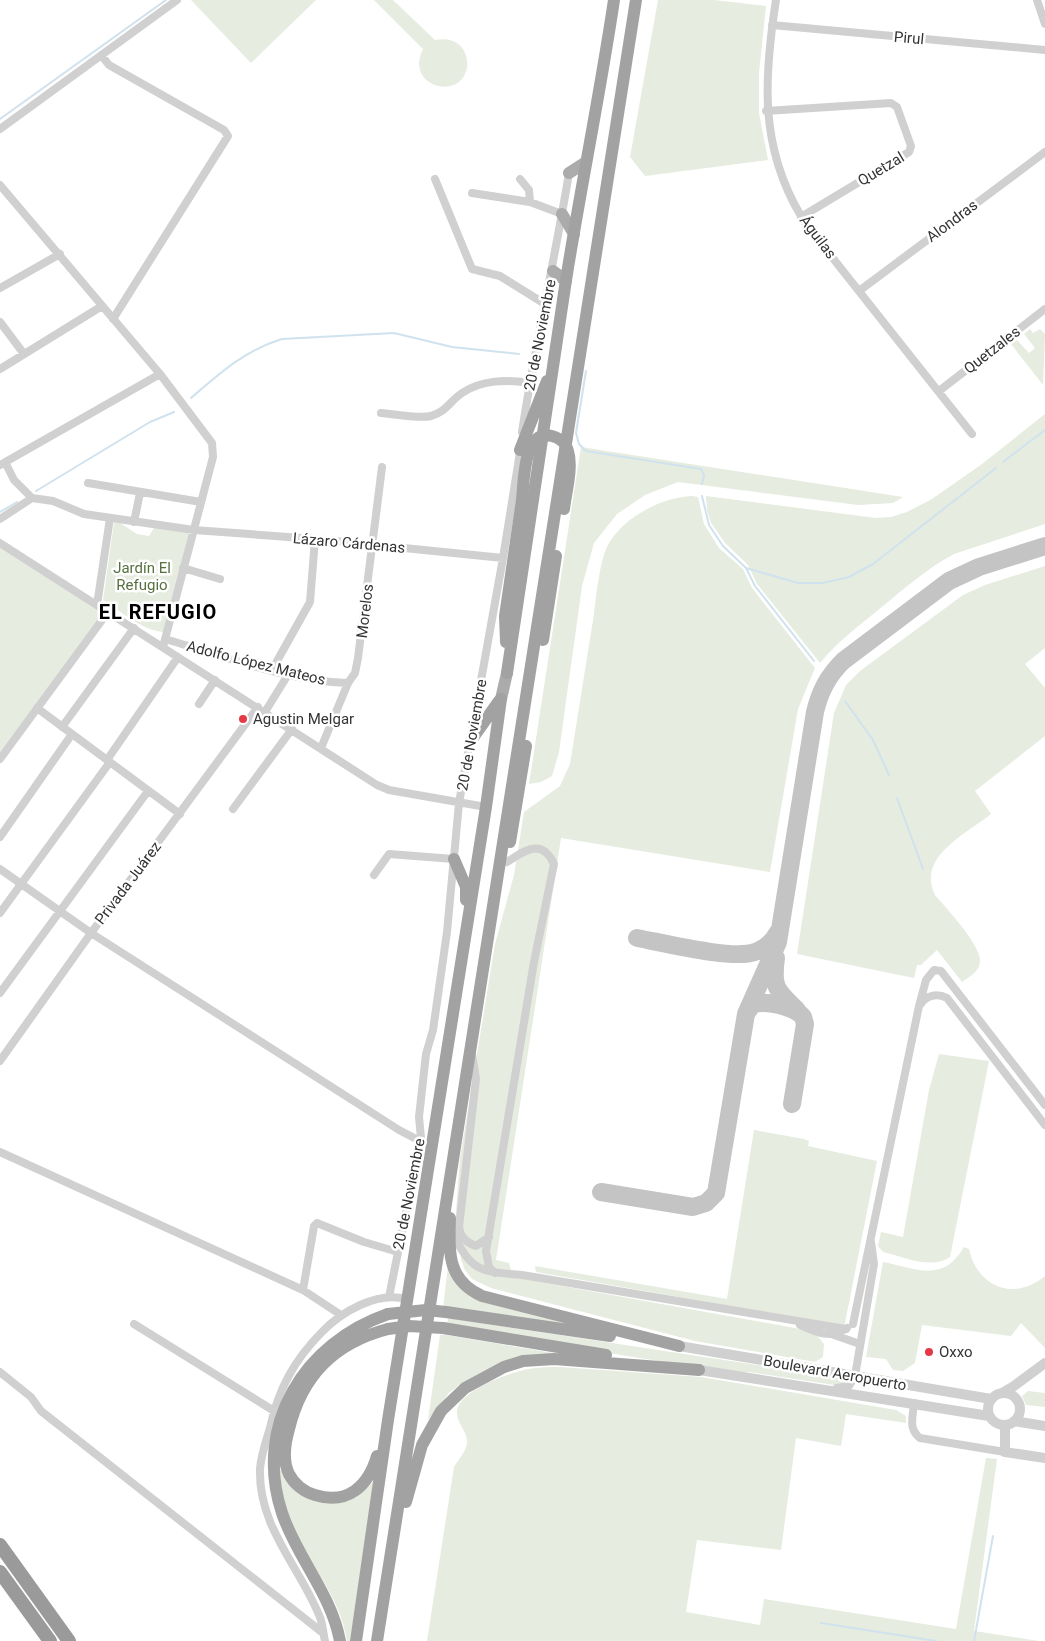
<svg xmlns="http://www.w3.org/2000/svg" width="1045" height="1641" font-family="Roboto,sans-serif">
<rect width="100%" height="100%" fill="#fff"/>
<!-- green -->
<path fill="#e6ecdf" d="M191,0h125l-65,63z
M374,0h19l42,40c10,-2 21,-1 28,9 3,5 5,12 4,19 -7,34 -63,18 -44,-19z
M658,0h56l52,6 -7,67v40l9,47 -123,16 -15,-19z
M1030,329l3,4 7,-4 5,5 -2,51 -32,-41 6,-4 12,13 6,-5 -11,-14z
M1045,414v110l-91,30c-26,14 -48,33 -71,52 -22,18 -45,35 -63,57l-63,-79 -9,-19 -23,-22 -14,-20 -4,-12 -1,-15 170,22 15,-1 16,-5 25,-13 50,-35z
M581,447l322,50 -10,6 -35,2 -180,-23 -33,13 -28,19 -23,29 -12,43 -23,166 -7,24 -11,6 -12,2z
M692,496l6,1 6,27 15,24 24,21 9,19 63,80 -17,41 -28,163 -209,-34 -65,422 13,3 3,10 11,6 283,51 9,3 9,11 -1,13 -8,5 -120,-21 -204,-53 -19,-9 -7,-9 -4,-10 -5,-48 4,-54 35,-214 19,-69 10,-63 36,-26 10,-22c8,-50 16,-100 24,-150 2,-18 6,-53 13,-67 14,-29 55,-50 85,-51z
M114,523h6l17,11 12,2 5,-8 35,5 -25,99c-22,-1 -43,-21 -61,-32z
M0,547l104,67 -104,138z
M1045,566v82l-20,16 20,24v48l-70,55 16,23c-25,20 -75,43 -56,81 11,13 47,51 45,67 -1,10 -11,15 -18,20l-25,-32 -16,15h-4l-3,13 -117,-24 37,-241 12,-28 14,-14 103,-76 22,-10z
M939,1054l50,7 -39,196c-19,13 -46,0 -67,-5l-5,-6 3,-14 22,5 26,-147z
M754,1130l50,9 5,2 -1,5 69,15 -34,172h-15l-7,-8 -9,-5 -276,-48 -1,-6 192,33z
M964,1247l5,2c8,38 45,53 76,27v72l-24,-25 -10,13 -89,-11 -7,38 -12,8 -10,-1 -7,-11 -20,-2 17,-95c34,7 60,21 81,-15z
M448,1266l12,20 157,49 -174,-27z
M448,1318l401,61 -2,3 -6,4 -92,-14 -10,2 -292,-47z
M440,1335h6l131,22h-53l-64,27 -11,9 -21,27z
M560,1367l141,10 195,33 10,6v7l-60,-9 -5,32 -45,-8 -15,112 -84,-10 -11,72 74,13 4,-26 192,30 30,-171 11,1 -23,172 65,10h-612l27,-174c4,-7 12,-15 13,-24 1,-12 -12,-21 -10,-33 4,-20 54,-38 72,-41 10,-2 21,-2 31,-2z
M1028,1391l17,2v14l-19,-2 -4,-9z
M279,1469l29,28 51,-2 15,-14 -24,160h-3c-8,-50 -43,-81 -59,-126 -5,-15 -7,-30 -9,-46z"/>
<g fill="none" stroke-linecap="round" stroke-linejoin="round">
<!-- stream -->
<path stroke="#cfe2ee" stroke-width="2" d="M0,119l166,-119
M586,371l-10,62 3,11 7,7 115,18 3,6 -2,9
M191,398c28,-24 54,-48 91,-59l112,-6 58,14 67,7
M1003,462l42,-32
M36,491l114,-69 24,-10
M702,496l7,29 14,21 23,22 9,18 59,75
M0,512l17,-10
M746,568l52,15h25l26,-6 24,-13 123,-96
M845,701l28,39 16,35
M897,798l26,71
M821,1623l115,18
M974,1641l19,-105"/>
<!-- taxiway -->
<path stroke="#c4c4c4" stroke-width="18" d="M637,938c27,5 95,22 118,14 10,-3 18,-11 23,-20
M776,958c-4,29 0,32 21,52
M746,1014l6,-9c11,-6 44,2 51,12l2,7 -13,80
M601,1192l92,15 13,-4 10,-10 30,-179 32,-72 37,-230c5,-21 13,-36 28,-51l106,-80 30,-14 66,-21"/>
<!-- minor -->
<path stroke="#d0d0d0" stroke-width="8" d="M776,0c-12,77 -17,146 25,216 6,11 15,21 23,31l148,187
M1037,0l8,24
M772,25l273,25
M101,55l8,10 115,65 4,6 -115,183
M766,111l125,-8 6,4 14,39 -2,6 -108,65
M0,129l177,-129
M435,179l37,90 28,7 45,28
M520,179l9,11 1,12
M0,185l160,189 52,69 1,14 -50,190
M472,193l58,9 32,12
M0,288l60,-34
M859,291l186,-139
M0,322l24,32
M0,369l102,-63
M939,391l106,-82
M381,413c13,1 38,6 50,3 15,-4 19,-15 31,-23 19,-13 45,-14 67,-10
M522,432c13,-87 33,-173 47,-259
M5,462l9,18 18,18 21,3 31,13 110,16 121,9 188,19
M0,465l160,-91
M88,483l113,19
M0,519l32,-21
M134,522l6,-29
M0,543l377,242 12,5 97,17
M183,568l37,11
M97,605l13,-87
M165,639c59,17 122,42 183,44
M272,670l38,-68 5,-63
M199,704l16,-24
M37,708l143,106
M265,712l24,-39
M62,727l72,-99
M321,748l27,-65 7,-10 3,-15 24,-191
M0,759l108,-147
M107,760l71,-103
M233,809l59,-80
M0,837l72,-103
M0,869l91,64 308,197 21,11
M374,875l15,-21 65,5
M0,913l110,-151
M0,993l148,-202
M920,1005c6,-10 17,-12 27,-7l98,127
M472,1054l4,25 -17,148c1,10 8,16 17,19l13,-9
M0,1061l91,-128 167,-226
M0,1152l303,138 38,25
M452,1233c21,39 26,38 70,42l324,54
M495,1273l-6,-6 -3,-16 48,-289 20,-98c-12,-26 -29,-14 -47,-2
M303,1290l11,-64 3,-3 47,19 34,10
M389,1297l32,-159 -2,-21 7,-63 7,-24 14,-98 12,-129 44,-245 18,-112
M134,1324l140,87
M853,1324l66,-318 7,-26 8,-10 7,1 104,134
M800,1325c17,8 31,14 47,3
M834,1335l26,9
M0,1372l31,25 10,14 282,222
M837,1388l12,-2 6,-10 19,-112 -3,-22
M914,1403c-1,14 -6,26 6,35l85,14
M325,1641c-2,-8 -2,-18 -6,-26 -20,-49 -61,-89 -59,-146 1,-14 6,-28 10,-41 8,-38 24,-68 52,-96 19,-20 55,-41 84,-33"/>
<!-- tertiary -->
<path stroke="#d0d0d0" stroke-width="10" d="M679,1346l312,53
M699,1370l290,46
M1002,1393l12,-7 31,-23
M988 1409a16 16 0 1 1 32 0a16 16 0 1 1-32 0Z
M1014,1421l31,5
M1005,1425v27l40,6"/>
<!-- primary -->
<path stroke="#ababab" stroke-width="12" d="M569,173l17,-11
M562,214l12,20
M553,271l13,10
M501,699l6,-26"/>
<!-- trunk -->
<path stroke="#a2a2a2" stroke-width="12" d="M520,450l27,-69
M543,640l13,-84
M506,642l-1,-26 17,-116
M507,673c20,-131 39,-262 59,-393 15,-94 34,-186 48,-280
M472,739l27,-38
M510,842l16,-96
M454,859l12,28v13
M450,1218c-1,35 -3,62 32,78l197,50
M446,1312l164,24
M443,1328l163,27
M377,1456c-9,31 -30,49 -62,39 -11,-3 -21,-11 -26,-21 -7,-14 -4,-31 0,-45 13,-53 45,-86 99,-100
M406,1502l16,-57 19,-34 24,-23 39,-21 19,-6 31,-2 145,11
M340,1641c-9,-48 -43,-83 -58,-128 -29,-88 22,-170 106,-199
M356,1641l32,-221 98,-613 15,-108
M377,1641l259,-1641"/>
<!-- motorway -->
<path stroke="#9a9a9a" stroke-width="14" d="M0,1545l69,96
M0,1572l50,69"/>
<!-- trunk-bridge -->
<path stroke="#a2a2a2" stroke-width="12" d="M522,500c2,-18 1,-71 30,-64 8,2 14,8 16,15 5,16 -2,41 -4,58
M388,1314l38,-4 20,2
M388,1329l21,-3 34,2"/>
</g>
<!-- markers -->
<g fill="#e63946" stroke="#fff" stroke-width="2">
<circle cx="243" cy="719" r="5"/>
<circle cx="929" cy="1352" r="5"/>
</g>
<g text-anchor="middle" stroke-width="5" stroke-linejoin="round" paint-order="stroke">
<!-- street labels -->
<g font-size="15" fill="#333" stroke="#fff">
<text transform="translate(909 38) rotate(5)" y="5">Pirul</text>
<text transform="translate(881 169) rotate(-31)" y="5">Quetzal</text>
<text transform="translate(952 221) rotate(-37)" y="5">Alondras</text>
<text transform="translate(818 237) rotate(53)" y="5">Águilas</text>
<text transform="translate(540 335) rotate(-79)" y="5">20 de Noviembre</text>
<text transform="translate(992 350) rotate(-38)" y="5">Quetzales</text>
<text transform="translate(349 543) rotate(5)" y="5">Lázaro Cárdenas</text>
<text transform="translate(365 611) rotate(-83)" y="5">Morelos</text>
<text transform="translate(256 663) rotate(14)" y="5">Adolfo López Mateos</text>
<text transform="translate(472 735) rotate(-80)" y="5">20 de Noviembre</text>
<text transform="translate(128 883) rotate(-53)" y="5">Privada Juárez</text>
<text transform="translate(409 1194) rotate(-79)" y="5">20 de Noviembre</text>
<text transform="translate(835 1373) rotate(10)" y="5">Boulevard Aeropuerto</text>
</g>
<!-- park labels -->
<g font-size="15" fill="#56703f" stroke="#fff">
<text x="142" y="573">Jardín El<tspan x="142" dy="17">Refugio</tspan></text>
</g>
<!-- poi labels -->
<g font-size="15" fill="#333" stroke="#fff" text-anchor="start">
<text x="253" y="724">Agustin Melgar</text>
<text x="939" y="1357">Oxxo</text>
</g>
<!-- district labels -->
<g font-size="20" font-weight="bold" letter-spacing="1" fill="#000" stroke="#fff">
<text x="158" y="619">EL REFUGIO</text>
</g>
</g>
</svg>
